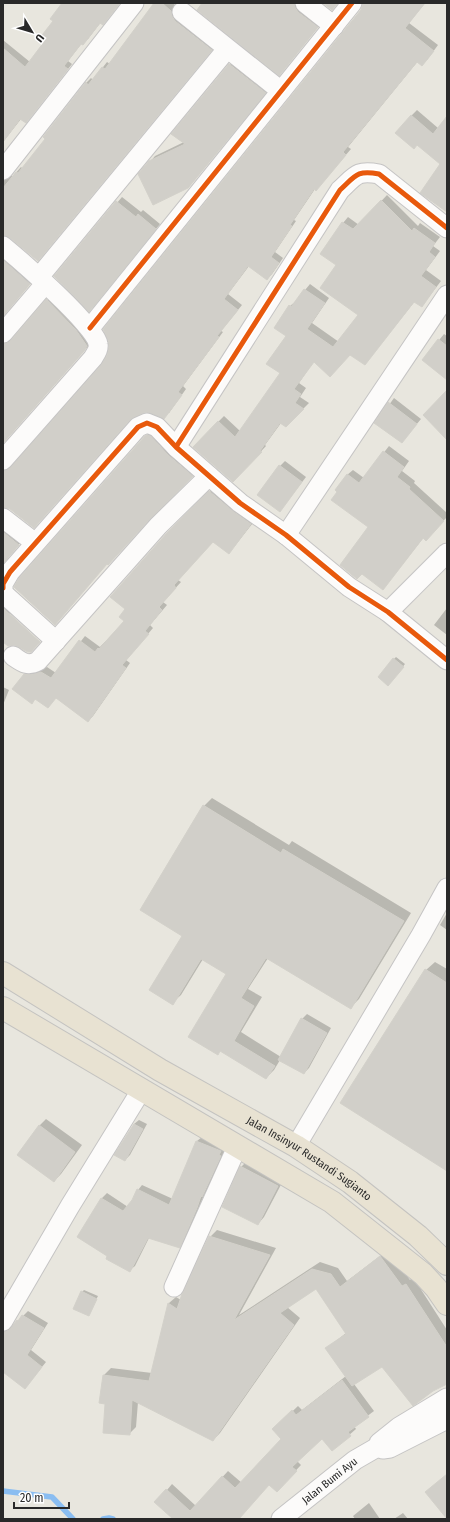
<svg xmlns="http://www.w3.org/2000/svg" width="450" height="1522" font-family="'Fira Sans Condensed',sans-serif">
<rect width="100%" height="100%" fill="#e8e6de"/>
<!-- shadow -->
<path fill="#0003" d="M64,3h56l-19,19 -13,17 -6,4 -14,18 4,3 -42,53 -9,2 -18,23v-102l27,22 15,-20 9,-21z
M155,3h18l43,42 -174,210 -32,-18 -7,-3v-59l4,1h6l8,-9 2,2 24,-30 39,-56 5,-5 2,2 14,-18 3,2z
M203,3h97l22,19 -38,47z
M364,3h61l-16,20 29,22 -11,15 -9,1 -70,86 3,2 -31,36 -5,4 -21,31 2,1 -21,31 8,6 -11,16 -5,5 -18,-13 -21,28 14,11 -21,26 2,1 -40,54 3,3 -17,24 -23,-2 -16,7 -120,90 -7,-2v-41l9,1 90,-100 260,-356z
M235,59l35,28 -82,101 -38,-26 5,-6 29,-14 -11,-8z
M417,110l21,18 9,-10v93l-5,-47 -31,-48z
M387,195l31,31 2,-3 20,14 -7,9 7,5 -14,19 15,11 -19,25 -7,-5 -50,63 -15,-10 -36,7 -15,22 7,5 -6,9 9,6 -23,23 -5,-3 -16,22 1,1 -33,35 -15,-59 6,-6 16,15 42,-58 5,-38 -12,-8 15,-21 6,-5 14,-17 19,14 -17,25 27,19 20,-28 -22,-49 -16,-12 22,-30 5,-6 11,8z
M122,197l19,15 2,-2 17,14 -66,82 -39,-30z
M3,252l31,27 -31,37z
M52,295l29,30 8,20 -86,98v-105l4,1h5l3,-2z
M444,334l3,2v43l-24,-19z
M394,398l27,21 -15,18 -30,-14z
M151,432l46,39 -43,42 -9,-76z
M389,446l20,15 -7,10 13,10 -1,2 33,30v4l-16,17 -7,3 -41,52 -14,-62 -22,-52 6,-5 11,8z
M285,461l21,16 -26,34v-45z
M215,487l41,32 -22,28 -21,-6 -35,39 3,2 -18,20 4,3 -17,20 3,3 -27,32 4,3 -37,53 -5,5 -32,-24 -8,10 -12,-9 -4,4 -8,-27 6,-6 9,1 8,-3 9,6 29,-37 15,11 25,-26 2,-12 40,-75z
M3,523l20,16 -20,25z
M3,599l14,12 -4,4 -10,-4z
M447,608v27l-13,-10z
M396,657l9,7 -15,18 4,-23z
M3,687l6,3 -6,15z
M212,798l77,47 3,-4 119,72 -52,86 -8,8 -83,-49 -20,31 14,8 -21,35 40,25 21,-38 5,-5 24,14 -22,40 -5,5 -24,-13 -6,10 -8,8 -45,-28 -3,3 9,-80 -24,-14 -22,36 -9,8 32,-197z
M447,913v17l-7,-5z
M435,962l12,7v201l-21,-200z
M46,1119l36,26 -21,29 -7,7 -15,-55z
M139,1120l8,4 -17,31 -5,5 9,-36z
M202,1137l23,14 -18,40 -2,2 -21,49 -5,5 -30,-9 -14,28 -5,4 -52,-33 24,-39 5,-5 21,14 5,-7 5,-10 4,-5 31,14 24,-58z
M248,1160l36,19 -20,38 -6,7 -17,-57z
M217,1230l59,18 -37,67 81,-53 18,6 9,13 41,-31 22,30 3,-3 34,53v52l-65,-17 -28,19 20,27 -20,15 2,3 -24,21 -10,-12 -25,23 4,4 -19,20 -13,-1 -31,35h-64l-7,-29 5,-6 24,22 32,-35 14,12 41,-44 -9,-10 24,-23 4,4 44,-34 -19,-28 19,-15 -30,-45 -29,19 13,11 -80,115 -7,7 -75,-38 -2,25 -7,7 -23,-31 -2,-28 7,-7 41,5 17,-70 7,-6 5,3 29,-63z
M84,1290l14,6 -10,19 -6,-23z
M28,1311l20,12 -17,27 15,12 -21,26 -22,-17v-45l5,2 4,-1z
M369,1503l11,16h-25l-2,-3z
M403,1513l5,6h-14z"/>
<g fill="none" stroke-linecap="round" stroke-linejoin="round">
<!-- stream -->
<path stroke="#8abdf1" stroke-width="5.5" d="M3,1491l49,6 21,22
M103,1519l6,-1 4,1"/>
</g>
<!-- building -->
<path fill="#d1cfc9" stroke="#d3d1ca" d="M62,3h58l-17,22 -3,-2 -17,22 -2,-1 -17,22 4,3 -42,54 -6,-4 -17,23v-94l22,19 19,-25 -5,-3 14,-18 -3,-2z
M154,3h8l9,8 1,5 3,5 37,29 -174,211 -28,-23 -7,-3v-47l13,-16 2,1 27,-34 -2,-2 43,-55 2,3 14,-18 3,2z
M202,3h92l1,4 3,5 20,15 -39,49 -82,-66z
M323,3h15l-6,7z
M363,3h62l-20,25 29,23 -12,15 -5,-4 -74,90 3,3 -30,36 -2,-2 -24,36 2,1 -21,31 8,6 -12,17 -19,-14 -24,33 14,11 -21,26 2,1 -41,55 4,3 -18,24 -18,-7 -16,8 -96,108 -24,-19 -7,-2v-36l8,-4 90,-102 6,-10 2,-8 -1,-7 -5,-11 239,-296 19,-23z
M229,64l37,29 -78,95 -35,17 -15,-31 11,-13 36,-17 -14,-10z
M411,115l22,19 14,-18v96l-27,-19 20,-29 -23,-19 -3,4 -19,-16z
M381,200l31,31 2,-3 21,15 -6,9 6,5 -14,19 15,11 -14,20 -8,-5 -49,63 -15,-10 -20,22 -16,-15 -20,27 7,5 -6,9 9,6 -18,18 -6,-4 -20,28 2,1 -29,30 -40,-35 25,-26 17,16 45,-64 -14,-9 20,-28 -12,-8 15,-23 2,2 13,-18 21,14 -18,26 26,18 25,-32 -38,-27 16,-23 -16,-11 22,-32 11,7z
M116,201l20,16 2,-3 18,15 -67,83 -35,-36z
M3,260l27,24 -27,32z
M46,299l30,31 11,16 -3,5 -81,92v-99l4,-1 4,-3z
M438,339l9,7v34l-25,-20z
M447,390v50l-24,-25z
M388,402l29,22 -15,19 -28,-20z
M147,435l4,1 17,19 25,21 -43,43 -42,46 -1,-1 -52,61 -41,-38 5,-9 126,-142z
M383,451l21,16 -7,10 13,10 -1,2 35,32 -18,20 -3,-3 -40,52 -21,-16 -5,5 -17,-14 28,-38 -37,-27 6,-8 -2,-2 12,-16 12,9z
M279,465l23,17 -22,30 -23,-17z
M209,491l24,20 18,13 -22,30 -16,-12 -39,43 2,3 -17,19 3,3 -17,21 4,3 -27,31 4,3 -38,54 -32,-24 -8,10 -13,-9 -3,5 -20,-15 12,-15h9l8,-2 10,6 28,-38 16,12 3,-4 1,1 25,-28 -5,-4 6,-8 -15,-12 56,-63z
M3,532l16,13 -16,18z
M3,608l37,34 -9,10h-3l-14,-7 -6,1 -5,-4z
M393,658l11,9 -16,19 -10,-9z
M203,805l78,48 2,-4 121,72 -53,88 -85,-51 -25,40 13,8 -20,35 41,25 -9,13 -46,-28 -2,4 -30,-18 38,-63 -25,-15 -28,46 -24,-15 33,-54 -42,-26z
M425,969l22,14v188l-107,-68z
M301,1018l26,15 -23,41 -26,-14z
M134,1124l9,5 -18,32 -11,-6z
M39,1125l36,27 -21,30 -37,-27z
M196,1141l25,10 -2,4 2,1 -19,41 -1,-1 -4,12 -17,40 -32,-10 -18,34 -24,-13 1,-3 -30,-19 24,-39 22,13 9,-11 5,-11 32,16z
M240,1166l38,20 -20,39 -36,-18z
M209,1236l61,19 -36,65 78,-51 19,5 9,13 40,-31 22,30 4,-2 41,63v37l-14,7 -20,15 -31,-39 -30,19 -27,-38 21,-14 -30,-45 -36,24 14,12 -81,116 -81,-41 -2,35 -27,-2 2,-29 -6,-1 4,-28 46,6 19,-78 9,6 5,-15z
M81,1291l16,8 -8,17 -16,-7z
M22,1315l22,13 -17,27 15,12 -17,22 -22,-17v-40l6,-2 8,-10 1,1z
M342,1380l27,37 -21,15 3,4 -19,15 -10,-12 -30,28 5,4 -20,21 -8,-7 -30,34h-66l-19,-17 12,-13 24,22 32,-35 13,12 46,-49 -9,-10 20,-19 4,5z
M447,1474v45l-22,-27z"/>
<g fill="none" stroke-linecap="round" stroke-linejoin="round">
<!-- minor casing -->
<g stroke="#c5c4c4" stroke-width="21">
<g id="minor">
<path d="M305,3l29,23"/>
<path d="M182,12l99,79"/>
<path d="M3,170l131,-167"/>
<path d="M3,246c17,14 93,80 95,98 1,5 -2,9 -5,14l-90,102"/>
<path d="M39,277l188,-228"/>
<path d="M90,328l262,-325"/>
<path d="M3,333l42,-49"/>
<path d="M176,447l164,-257c16,-15 17,-20 39,-16l68,54"/>
<path d="M3,518l31,24"/>
<path d="M286,535l161,-240"/>
<path d="M3,588v-4l7,-12 128,-145 9,-4 10,4 19,20 64,56 46,32 63,52 39,25 59,48"/>
<path d="M3,593l53,48"/>
<path d="M388,612l59,-59"/>
<path d="M13,656c9,6 14,11 25,5l120,-135 51,-50"/>
<path d="M296,1146l125,-211 26,-47"/>
<path d="M174,1287l63,-140"/>
<path d="M3,1321l67,-115 72,-117"/>
<path d="M447,1398l-48,29 -20,16 4,6 7,-1 57,-29"/>
<path id="s1" d="M281,1519l74,-59 26,-15"/>
</g>
</g>
<!-- highway casing -->
<g stroke="#c4c3c0" stroke-width="24">
<g id="highway">
<path id="s2" d="M3,973l157,97 136,76 54,36 68,54 29,28"/>
<path d="M3,1008l329,194 91,72 13,14 11,16"/>
</g>
</g>
<!-- minor -->
<use href="#minor" stroke="#fcfbfa" stroke-width="19"/>
<!-- highway -->
<use href="#highway" stroke="#e8e2d2" stroke-width="22"/>
<!-- cycleway casing -->
<g stroke="#fff" stroke-width="8">
<path id="cycleway" d="M90,328l262,-325
M176,447l164,-257c16,-15 17,-20 39,-16l68,54
M3,588v-4l7,-12 128,-145 9,-4 10,4 19,20 64,56 46,32 63,52 39,25 59,48"/>
</g>
<!-- cycleway -->
<use href="#cycleway" stroke="#e8590c" stroke-width="5"/>
</g>
<g text-anchor="middle" stroke-width="3.5" stroke-linejoin="round" paint-order="stroke">
<!-- street labels -->
<g font-size="11" fill="#292929" stroke="#fff">
<text dy="4" stroke="none"><textPath href="#s2" startOffset="358">Jalan Insinyur Rustandi Sugianto</textPath></text>
<text dy="4" stroke="none"><textPath href="#s1" startOffset="62">Jalan Bumi Ayu</textPath></text>
</g>
</g>
<!-- border -->
<rect width="450" height="1522" fill="none" stroke="#292929" stroke-width="8"/>
<!-- north arrow -->
<g transform="translate(32 32) rotate(128)" stroke="#ffffff" stroke-width="3" paint-order="stroke">
<path d="M0-3L7 15L0 10L-7 15Z" fill="#292929"/>
<text y="-6" font-size="11" font-weight="bold" text-anchor="middle" fill="#292929">U</text>
</g>
<!-- scale -->
<path d="M14 1502v6h55v-6" fill="none" stroke="#292929" stroke-width="2"/>
<text x="20" y="1502" font-size="12" fill="#292929" stroke="#ffffff" stroke-width="3" paint-order="stroke">20 m</text>
</svg>
